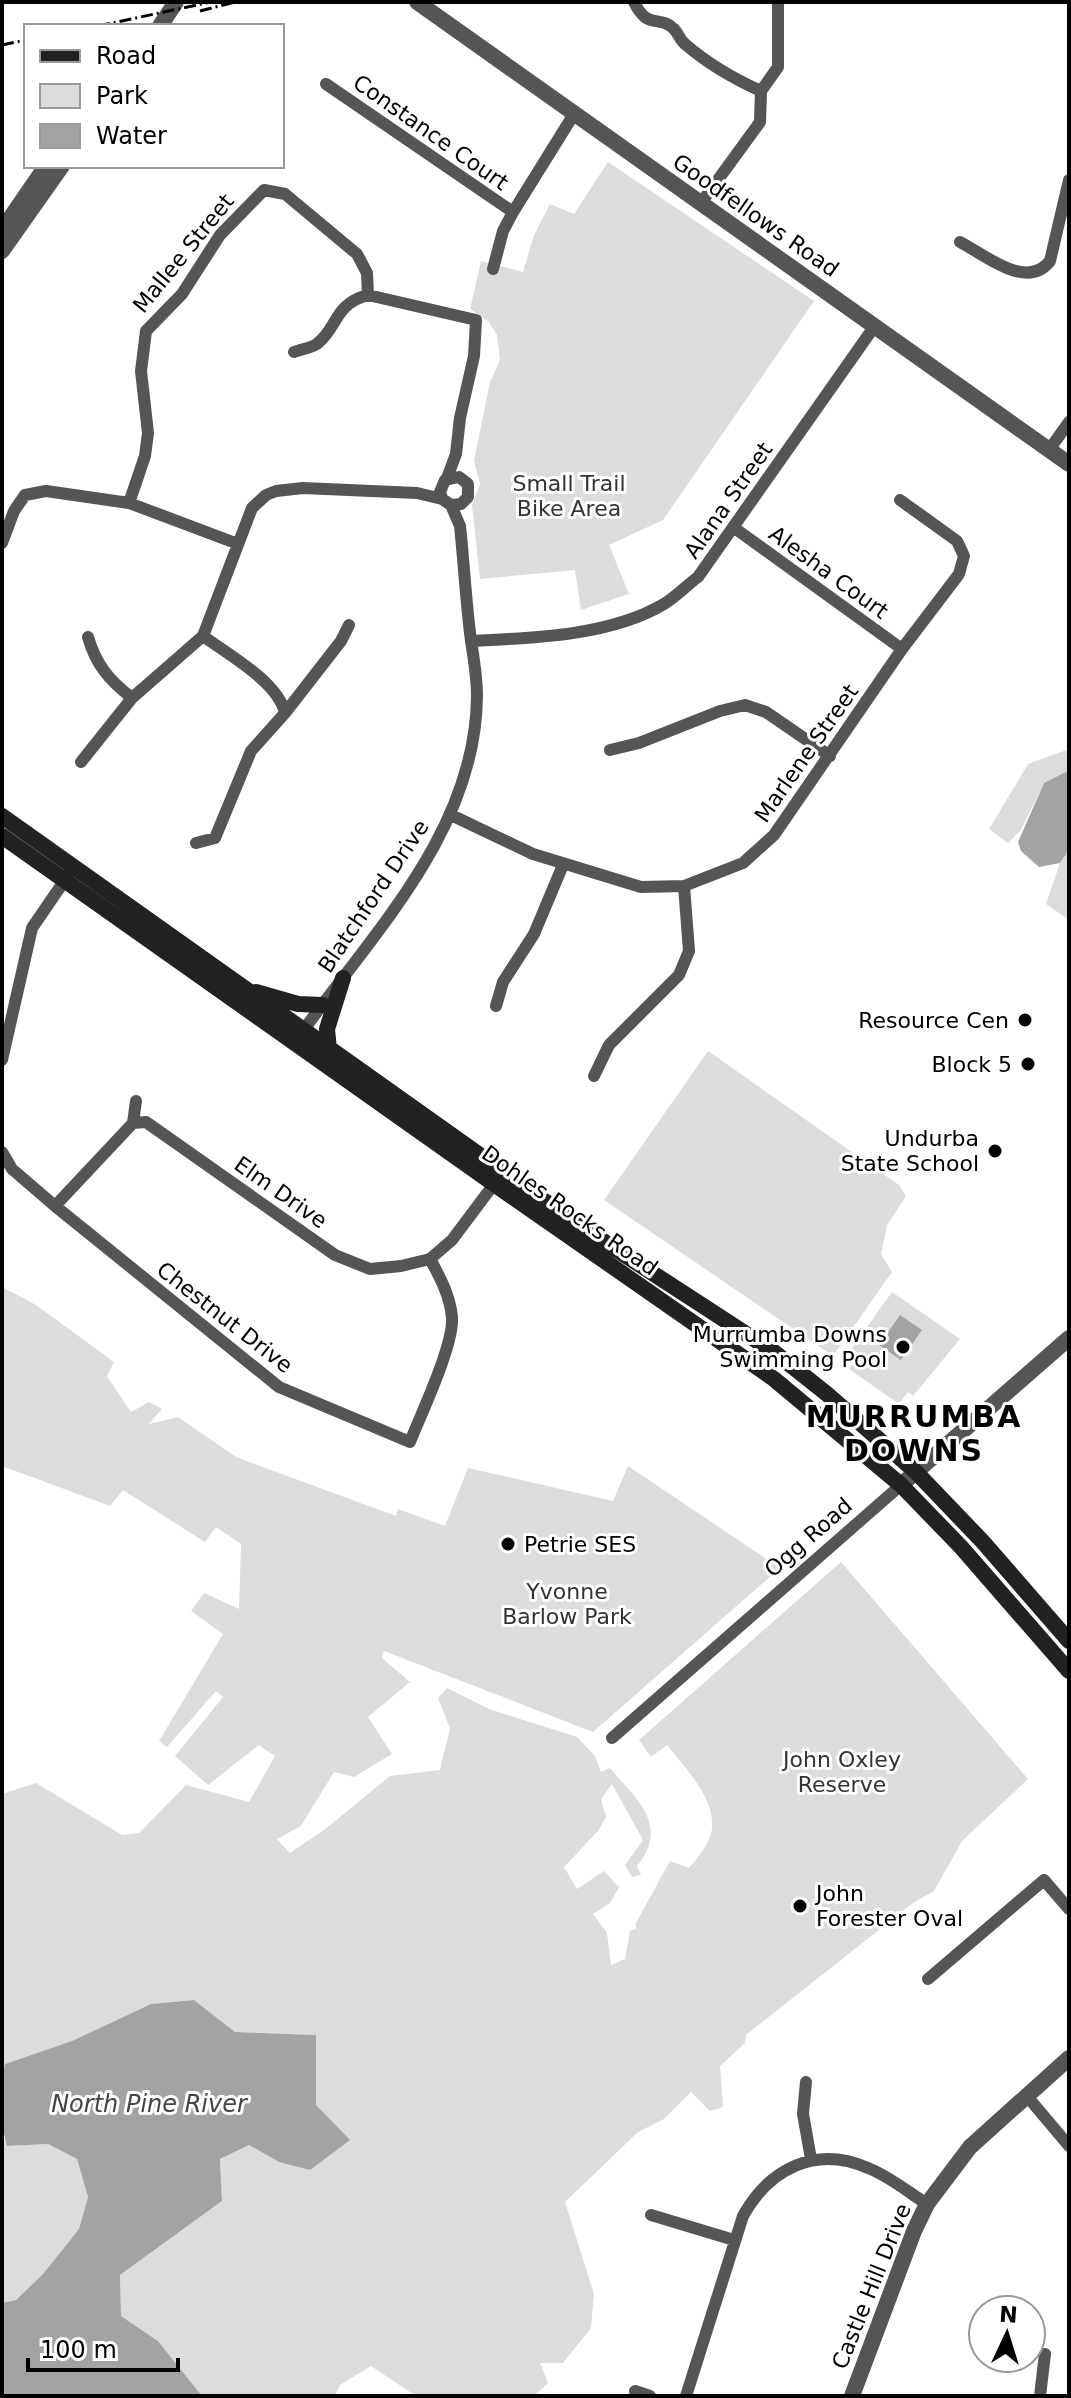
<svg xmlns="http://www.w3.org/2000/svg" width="1071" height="2398" font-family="'DejaVu Sans',sans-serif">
<rect width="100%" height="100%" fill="#fff"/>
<!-- green -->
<path fill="#dcdcdc" d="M608,162l206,139 -151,219 -54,25 20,49 -48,16 -6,-40 -95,9 -8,-74 8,-21 -6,-23 16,-79 10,-22 -3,-25 -9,-14 -18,-12 11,-48 42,11 11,-37 16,-31 24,10z
M1069,749v24l-25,10 -23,47 -13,13 -19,-14 39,-65z
M1069,850v70l-23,-16 14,-41z
M708,1051l191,134 7,11 -19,29 -6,29 11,18 -59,84 -229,-156z
M2,1287l34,18 78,57 -7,14 24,36 18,-10 13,7 -13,15 29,-7 58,40 160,59 2,-7 47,17 23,-58 145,33 15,-35 152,102 -187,164 -209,-81 -2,7 28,24 -42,35 24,37 -38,23 -20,-5 -33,54 -24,13 13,14 34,-23 66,-54 50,-6 10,-42 -12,-30 9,-10 42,21 88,28 18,19 6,16 9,-4c27,32 60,57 27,98l4,9 -9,2 -7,-12 18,-25 -31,-56 -11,15 5,18 -8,14 -34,36 13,22 27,-18 15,16 -9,16 -17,11 14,19 4,32 14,-6 5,-28 6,-2v-6l34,-62 19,7c9,-11 21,-24 23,-39 3,-32 -27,-61 -45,-84l-16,12 -12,-17 202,-178 187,217 -66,62 -28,50 -21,12 -167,132 -1,8 -25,23 3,41 -13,4 -19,-19 -27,27 -26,13 -73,70 29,92 -3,34 -28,35h-23l8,20 -14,13h-118l-45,-30 -31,19 -5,11h-133l-44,-55 -37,-25 -1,-41 102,-74 -2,-42 29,-14 30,17 70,-22 -33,-35v-70l-81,-3 -41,-32 -43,4 -79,37 -67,23 -3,12v-282l34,-11 86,52 17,-2 47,-48 63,17 26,-46 -16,-11 -51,40 -33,-29 48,-59 -7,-6 -49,56 -8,-6 64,-107 -32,-23 13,-18 35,16 2,-65 -25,-17 -11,15 -82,-52 -13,16 -108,-40z
M892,1292l68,47 -47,57 -5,-4 -9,12 -50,-35 6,-8 -8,-6z
M2,2133l5,13 41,-2 29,15 11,38 -9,32 -36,45 -27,26 -14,3z"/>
<!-- water -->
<path fill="#a3a3a3" d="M1066,772l3,1v77l-9,13 -21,4 -18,-16 -3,-9 26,-59z
M900,1315l22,15 -21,30 -22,-15z
M194,2000l41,32 81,3v70l34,35 -40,30 -31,-8 -30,-17 -29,14 2,42 -102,74 1,41 37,25 44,55h-200v-93l14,-3 27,-26 36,-45 9,-32 -11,-38 -29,-15 -41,2c-7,-23 -7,-58 -2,-82l67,-23 79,-37z"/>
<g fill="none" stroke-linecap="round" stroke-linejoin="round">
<!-- minor -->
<path stroke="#555" stroke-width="12" d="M634,2c14,29 25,12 40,27 4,4 6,11 11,15 22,19 49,35 76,47
M326,84l187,128
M701,203l59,-81 1,-31 17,-24v-65
M960,242c25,13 67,49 90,19l19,-81
M493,269l10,-38 10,-19 61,-98
M294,352c7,-3 19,-4 24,-9 20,-16 16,-39 50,-48l108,25 -2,36 -14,62 -4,36 -9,24
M1049,450l20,-28
M129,503l16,-47 3,-23 -7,-62 5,-40 36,-37 38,-59 44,-45 21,4 72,60 10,19 1,22
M733,527l169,122
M2,543l12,-32 11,-16 21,-4 83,12 109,41
M203,636c26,19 75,46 82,77
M88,637c8,28 21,43 44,61
M471,641c62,-3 139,-5 193,-37 12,-7 23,-19 34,-27l176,-250
M610,750l29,-7 81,-32 25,-6 21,7 64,44
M81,762l51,-64 71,-62 49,-128 14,-13 10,-4 27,-3 114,5 25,6
M451,815l82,39 108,33 43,-1 59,-23 31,-28 128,-186 57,-75 5,-18 -7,-15 -57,-41
M196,843l19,-5 36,-87 34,-38 56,-72 8,-16
M496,1006l7,-24 31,-48 29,-69
M300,1035c73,-102 176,-205 177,-339 0,-19 -3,-36 -6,-55 -5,-38 -7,-77 -11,-115l-9,-21 -9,-6 -2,-7 5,-12 14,-3 9,7v13l-7,7 -10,1
M2,1060l30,-132 37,-54
M594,1076l15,-31 70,-70 10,-24 -5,-65
M133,1123l3,-22
M2,1152l10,17 43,37 224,181 131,55c11,-28 44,-97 42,-125 -2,-21 -12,-40 -22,-58
M55,1206l78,-83 13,-1 189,133 35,14 31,-3 29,-7 22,-19 42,-56
M612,1738l289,-253
M928,1979l116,-99 25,29
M806,2082l-3,32 8,45
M1026,2095l43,51
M651,2215l83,25
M635,2391l15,5
M686,2396l57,-180c26,-47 72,-71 125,-48 21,8 40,24 59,36
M1040,2396l5,-42"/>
<!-- tertiary -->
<path stroke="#555" stroke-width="16" d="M417,2l652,462
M160,26l16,-24
M2,230l44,-64
M2,251l60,-85
M901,1485l168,-147
M852,2396l62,-165 13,-27 43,-57 99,-89"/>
<!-- secondary -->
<path stroke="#222" stroke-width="16" d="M2,816l575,408 197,128 53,42 89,78 67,70 86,99
M2,836l492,348 280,195 127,106 60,62 108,124
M256,992l42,12 25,1
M329,1049l-2,-20 16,-51"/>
<!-- rail -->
<path stroke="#000" stroke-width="3" stroke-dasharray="12 4 2 4" stroke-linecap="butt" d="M200,11l35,-9
M98,26l113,-24
M2,45l24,-5"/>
</g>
<!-- markers -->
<g fill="#000" stroke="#fff" stroke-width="3">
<circle cx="1025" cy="1020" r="8"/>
<circle cx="1028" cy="1064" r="8"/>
<circle cx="995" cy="1151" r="8"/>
<circle cx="903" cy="1347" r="8"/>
<circle cx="508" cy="1544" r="8"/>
<circle cx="800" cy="1906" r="8"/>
</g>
<g text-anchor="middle" stroke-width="6" stroke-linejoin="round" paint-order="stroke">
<!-- street labels -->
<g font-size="22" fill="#000" stroke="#fff">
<text transform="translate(431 132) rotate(35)" y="8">Constance Court</text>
<text transform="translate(756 215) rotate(35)" y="8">Goodfellows Road</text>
<text transform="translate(183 253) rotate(-51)" y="8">Mallee Street</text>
<text transform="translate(728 500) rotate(-55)" y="8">Alana Street</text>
<text transform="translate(829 572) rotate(36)" y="8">Alesha Court</text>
<text transform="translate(806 753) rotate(-55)" y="8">Marlene Street</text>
<text transform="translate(373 896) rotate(-56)" y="8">Blatchford Drive</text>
<text transform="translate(281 1192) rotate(35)" y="8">Elm Drive</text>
<text transform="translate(570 1210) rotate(35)" y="8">Dohles Rocks Road</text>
<text transform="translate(225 1317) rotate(38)" y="8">Chestnut Drive</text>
<text transform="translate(808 1537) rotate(-41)" y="8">Ogg Road</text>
<text transform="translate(871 2286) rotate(-68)" y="8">Castle Hill Drive</text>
</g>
<!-- park labels -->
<g font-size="22" fill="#333" stroke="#fff">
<text x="569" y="491">Small Trail<tspan x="569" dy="25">Bike Area</tspan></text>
<text x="567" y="1599">Yvonne<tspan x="567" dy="25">Barlow Park</tspan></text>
<text x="842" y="1767">John Oxley<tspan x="842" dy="25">Reserve</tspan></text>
</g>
<!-- poi labels -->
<g font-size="22" fill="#000" stroke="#fff" text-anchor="end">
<text x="1009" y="1028">Resource Cen</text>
<text x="1012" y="1072">Block 5</text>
<text x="979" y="1146">Undurba<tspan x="979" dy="25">State School</tspan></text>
<text x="887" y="1342">Murrumba Downs<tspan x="887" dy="25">Swimming Pool</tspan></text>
<text x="524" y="1552" text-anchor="start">Petrie SES</text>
<text x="816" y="1901" text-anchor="start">John<tspan x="816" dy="25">Forester Oval</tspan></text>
</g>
<!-- water labels -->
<g font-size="24" font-style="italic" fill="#444" stroke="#fff">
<text x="149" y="2112">North Pine River</text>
</g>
<!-- district labels -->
<g font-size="30" font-weight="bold" letter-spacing="2" fill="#000" stroke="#fff">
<text x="914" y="1427">MURRUMBA<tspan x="914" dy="34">DOWNS</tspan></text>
</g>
</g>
<!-- border -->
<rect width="1071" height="2398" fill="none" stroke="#000000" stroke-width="8"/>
<!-- legend -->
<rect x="24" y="24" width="260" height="144" fill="#ffffff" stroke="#999999" stroke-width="2"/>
<rect x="40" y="50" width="40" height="12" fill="#222222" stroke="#999999" stroke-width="2"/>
<text x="96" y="64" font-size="24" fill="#000000">Road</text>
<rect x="40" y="84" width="40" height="24" fill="#dcdcdc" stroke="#999999" stroke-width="2"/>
<text x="96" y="104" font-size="24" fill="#000000">Park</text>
<rect x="40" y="124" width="40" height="24" fill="#a3a3a3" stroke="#999999" stroke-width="2"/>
<text x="96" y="144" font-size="24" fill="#000000">Water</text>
<!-- north arrow -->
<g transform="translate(1007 2334) rotate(4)"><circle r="38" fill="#ffffff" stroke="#999999" stroke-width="2"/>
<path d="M0-6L14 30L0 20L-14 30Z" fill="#000000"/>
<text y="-12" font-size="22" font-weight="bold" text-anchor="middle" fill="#000000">N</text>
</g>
<!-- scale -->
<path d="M28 2358v12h150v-12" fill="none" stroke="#000000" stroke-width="4"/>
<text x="40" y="2358" font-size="24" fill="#000000" stroke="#ffffff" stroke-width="6" paint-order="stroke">100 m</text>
</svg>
